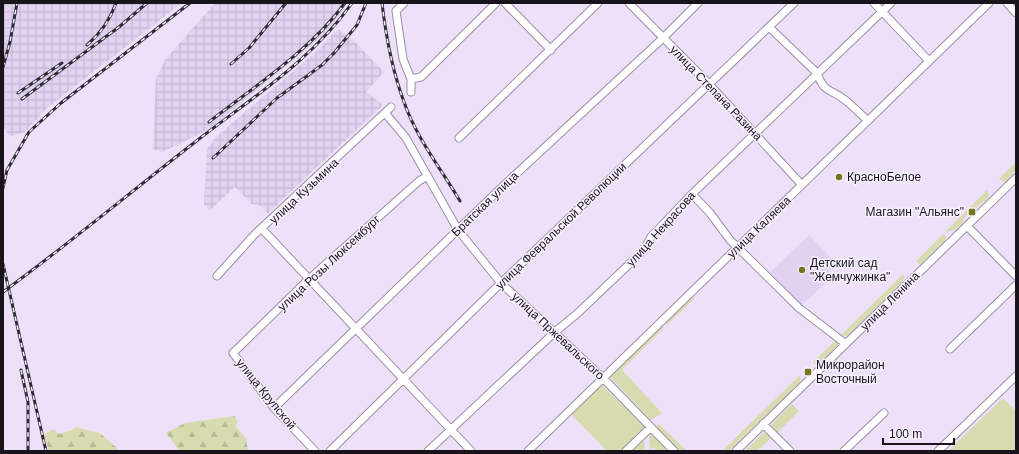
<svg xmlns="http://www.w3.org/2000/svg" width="1019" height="454" font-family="Arial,sans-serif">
<defs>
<pattern id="industrial-grid" width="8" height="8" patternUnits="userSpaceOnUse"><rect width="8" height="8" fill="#e2d2f1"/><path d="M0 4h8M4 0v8" fill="none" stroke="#c1b3ce"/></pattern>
<pattern id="forest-firs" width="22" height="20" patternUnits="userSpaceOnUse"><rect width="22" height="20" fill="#d8dbb0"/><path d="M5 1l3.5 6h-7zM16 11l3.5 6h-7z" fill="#b9bb97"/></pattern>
</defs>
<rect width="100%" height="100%" fill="#ede0f8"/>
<!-- built -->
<path fill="#e2d2f1" d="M809,235l27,28 -6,5 3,8 -31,29 -32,-33z"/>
<!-- industrial -->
<path fill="url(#industrial-grid)" d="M4,3h178l-135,105 -22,24 -15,4 -7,-9z
M215,3h132l-19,28 -120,99 -46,22 -9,-3 3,-70 9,-19z
M338,29l18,14 28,29 -18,20 17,13 -115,108 -9,-8 -7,-1 -17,-17 -25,23 -6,-6 3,-55 9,-12 103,-88z"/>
<!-- grass -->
<path fill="#d8dbb0" d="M1016,162v9l-11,11 -6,-3z
M987,190l2,5 -1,4 -8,5 -16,14 -2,6 -7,6 -10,2z
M943,234l3,2v4l-26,25 -4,-4z
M903,274l2,3 -4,4 1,2 -55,53 -6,-1z
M696,297l-29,28 -1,-1v-3l19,-19z
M661,326l3,2 -42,42 40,43 -11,7 -41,-43z
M837,339l4,3 -20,20 -6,3 -2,-3z
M799,376l2,2 -2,5 -70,68 -5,-2z
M601,384l45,44 -23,23 -17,-1 -38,-39z
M1003,398l13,13v40h-68z
M792,404l7,7 -22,22 -5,-5v-4z
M659,424l27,26 -6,1 -22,-22 -1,-4z
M651,432l18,19h-12l-4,-4 -3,3 -1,-13z
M763,433l5,1 3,4 -14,13h-12z
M643,440l2,4 -1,7h-15z"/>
<!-- forest -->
<path fill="url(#forest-firs)" d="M235,416l2,5 -1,6 10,11 2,13h-68l-14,-18 19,-10z
M75,427l25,6 17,15 -1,3h-67l-5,-16 9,-6 6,5 13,-4z"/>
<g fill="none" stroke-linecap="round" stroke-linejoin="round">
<!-- minor casing -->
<g stroke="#9a8ea4" stroke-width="9">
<path id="minor" d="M404,3l-8,8 7,48 8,20v13
M505,3l46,47
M629,3l80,81 93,101
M874,3l55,58
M1007,3l9,10
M769,27l48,46c8,22 14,15 28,27 8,6 15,14 23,21
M411,79l10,-2 75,-74
M386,114l20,24 52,92 43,53 102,95 71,73
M459,138l139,-135
M692,194l18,19 20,27 69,68 47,36
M967,226l49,50
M263,230l208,221
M217,276l37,-41 137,-128
M950,349l66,-64
M274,408l228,-221 161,-149 35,-35
M763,424l27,27
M315,451l-41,-43 -41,-55 76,-74 110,-98 9,-5
M330,451l171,-168 293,-280
M428,451l127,-119 24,-20 65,-62 7,-13 41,-43 199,-191
M528,451l461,-448
M626,451l25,-24
M736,451l280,-273
M844,451l40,-38
M938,451l78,-75"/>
</g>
<!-- minor -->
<use href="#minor" stroke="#fff" stroke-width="7"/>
<!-- rail casing -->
<g stroke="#302b34" stroke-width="3">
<path id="rail" d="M382,3c4,34 10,67 22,99 12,35 37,67 56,99
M87,45c14,-12 23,-25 29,-42
M231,64l18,-16 37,-45
M3,67l7,-25 7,-39
M18,93l44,-30
M22,99l97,-72 28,-24
M209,122c46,-36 102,-72 136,-119
M213,158l64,-60 45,-33 12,-12 23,-28 9,-22
M3,188l4,-18 22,-38 32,-29 129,-100
M3,264l43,187
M3,292c67,-49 130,-102 196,-153 53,-41 114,-80 153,-136
M21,370l7,32v49"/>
</g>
<!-- rail -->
<use href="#rail" stroke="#f8f0ff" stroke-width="1.5" stroke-dasharray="4.5" stroke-linecap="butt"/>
</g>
<!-- markers -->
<g fill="#74761c" stroke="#f8f0ff" stroke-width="1.5">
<circle cx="839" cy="177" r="4"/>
<rect x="968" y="208" width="8" height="8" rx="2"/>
<circle cx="802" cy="270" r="4"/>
<rect x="804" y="368" width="8" height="8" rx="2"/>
</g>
<g text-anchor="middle" stroke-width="3" stroke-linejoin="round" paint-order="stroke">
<!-- street labels -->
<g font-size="12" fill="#19141c" stroke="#f8f0ff">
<text transform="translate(716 93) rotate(46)" y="4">улица Степана Разина</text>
<text transform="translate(304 191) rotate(-43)" y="4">улица Кузьмина</text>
<text transform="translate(485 204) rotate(-44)" y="4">Братская улица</text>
<text transform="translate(561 226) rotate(-44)" y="4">улица Февральской Революции</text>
<text transform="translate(759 227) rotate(-44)" y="4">улица Каляева</text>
<text transform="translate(661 229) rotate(-48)" y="4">улица Некрасова</text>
<text transform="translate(329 263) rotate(-43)" y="4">улица Розы Люксембург</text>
<text transform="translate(890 301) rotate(-45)" y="4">улица Ленина</text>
<text transform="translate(558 336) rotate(43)" y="4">улица Пржевальского</text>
<text transform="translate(266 394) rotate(51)" y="4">улица Крупской</text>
</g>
<!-- poi labels -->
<g font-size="12" fill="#19141c" stroke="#f8f0ff" text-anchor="start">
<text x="847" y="181">КрасноБелое</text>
<text x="964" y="216" text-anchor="end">Магазин "Альянс"</text>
<text x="810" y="267">Детский сад<tspan x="810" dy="14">"Жемчужинка"</tspan></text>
<text x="816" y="369">Микрорайон<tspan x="816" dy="14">Восточный</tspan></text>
</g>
</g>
<!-- border -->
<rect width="1019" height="454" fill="none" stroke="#19141c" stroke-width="8"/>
<!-- scale -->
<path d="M883 438v6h71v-6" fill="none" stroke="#19141c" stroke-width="2"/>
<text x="889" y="438" font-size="12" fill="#19141c" stroke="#f8f0ff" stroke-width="3" paint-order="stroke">100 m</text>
</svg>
